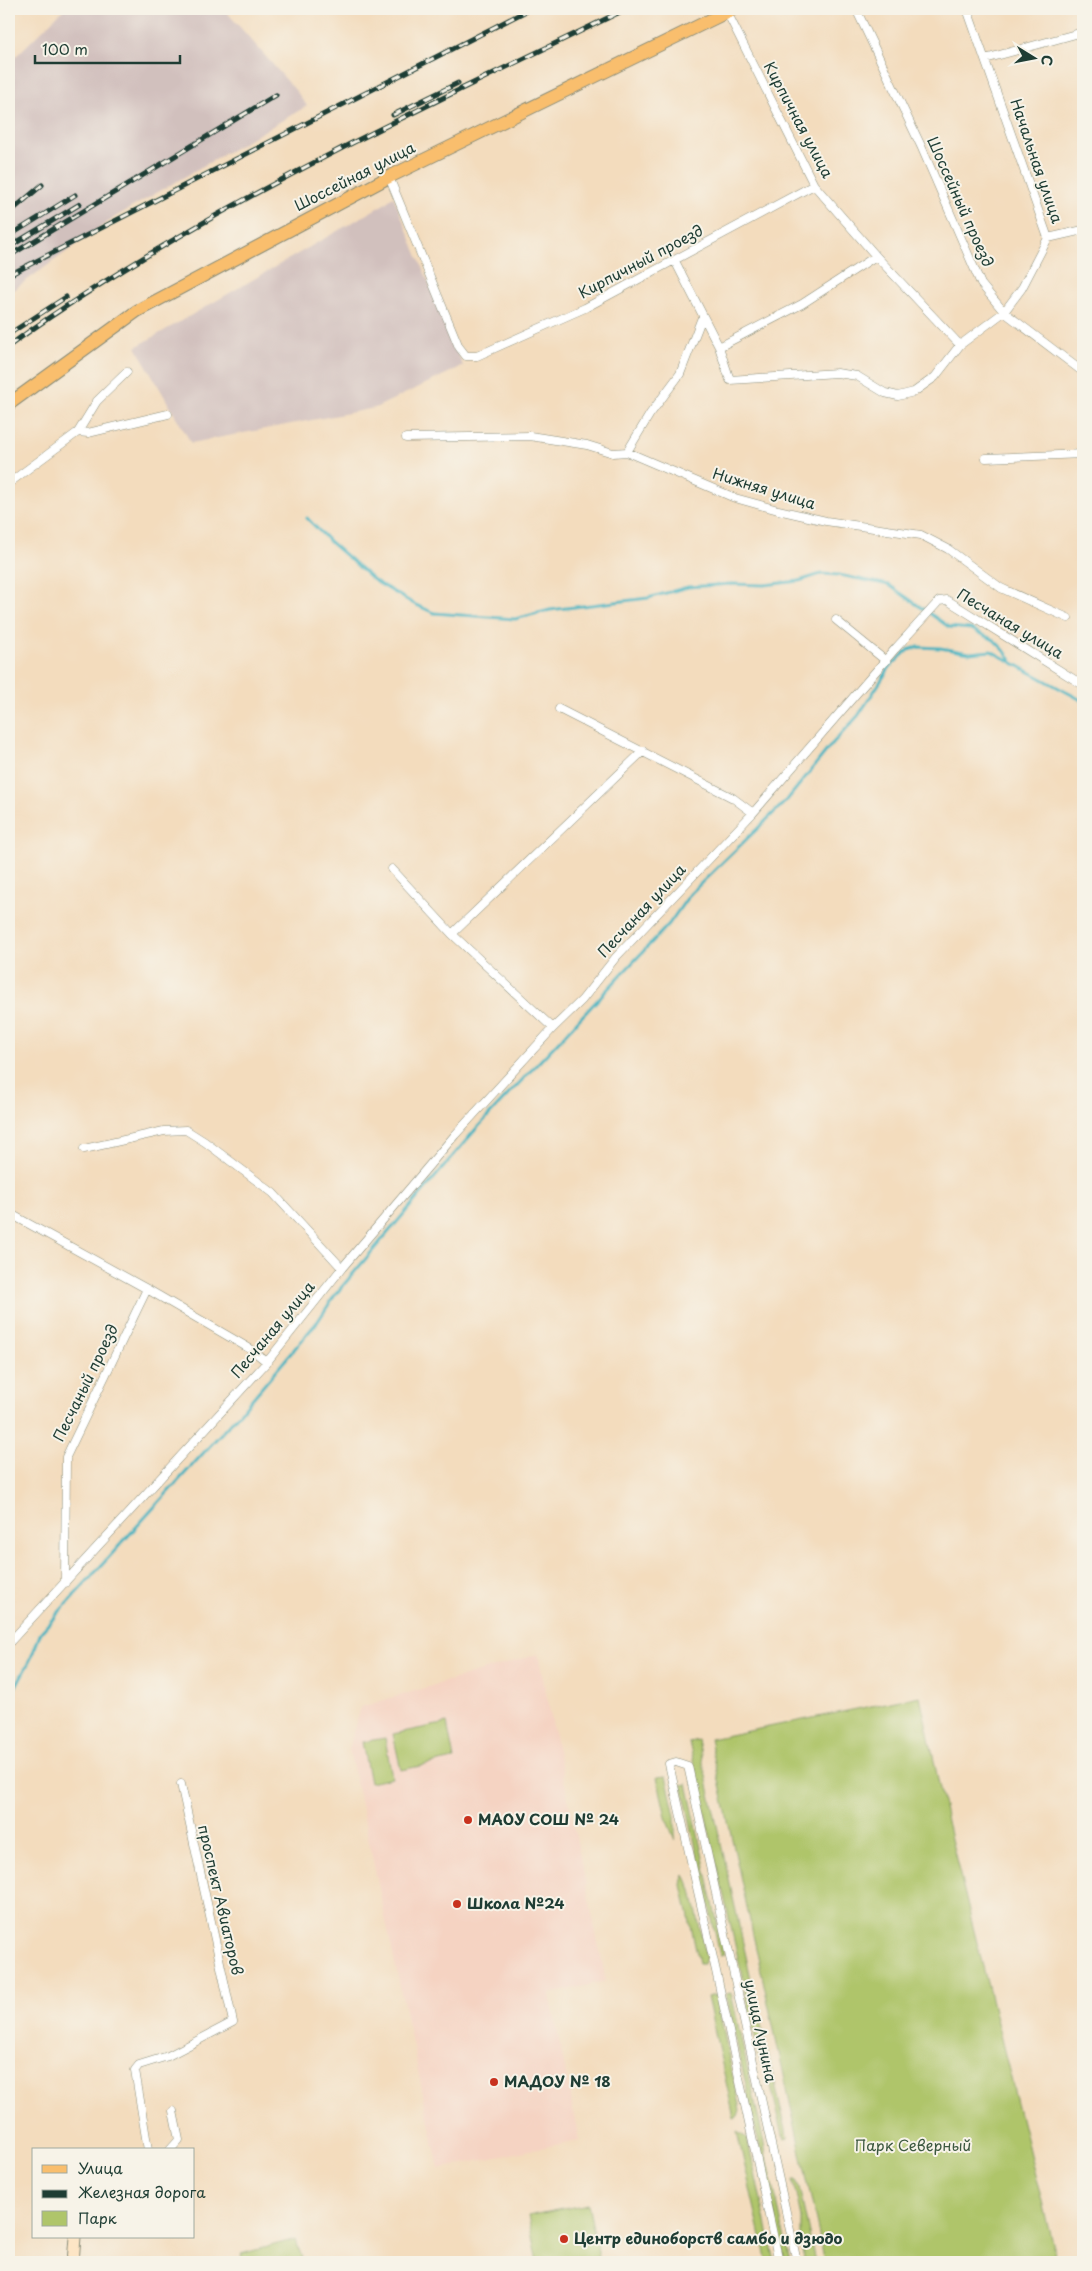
<svg xmlns="http://www.w3.org/2000/svg" width="1092" height="2271" font-family="'Playpen Sans',sans-serif">
<rect width="100%" height="100%" fill="#f7f3e8"/>
<filter id="ink" filterUnits="userSpaceOnUse"><feTurbulence type="fractalNoise" baseFrequency=".02" numOctaves="2"/><feDisplacementMap in="SourceGraphic" scale="10" xChannelSelector="R" yChannelSelector="G"/><feConvolveMatrix kernelMatrix="1 2 1 2 8 2 1 2 1" color-interpolation-filters="sRGB"/></filter>
<filter id="wash" filterUnits="userSpaceOnUse"><feTurbulence type="fractalNoise" baseFrequency=".0096" numOctaves="4" result="noise"/><feDisplacementMap in="SourceGraphic" scale="20" xChannelSelector="R" yChannelSelector="G"/><feGaussianBlur stdDeviation="1.12" result="paint"/><feColorMatrix in="noise" values="0 0 0 0 0 0 0 0 0 0 0 0 0 0 0 0 0 1.4 0 .05"/><feComposite in="paint" operator="in"/></filter>
<g filter="url(#wash)">
<rect width="100%" height="100%" fill="#f3dcbd"/>
<!-- built -->
<path fill="#f5d3c2" d="M538,1654l68,327 -56,13 29,146 -140,29 -90,-420 12,-42z"/>
<!-- industrial -->
<path fill="#d1c0bd" d="M64,9h160l73,83 10,14 -192,111 -106,76v-230z
M393,196l70,170 -88,42 -184,35 -55,-96 250,-144z"/>
<!-- green -->
<path fill="#afc56a" stroke="#67814f" d="M920,1696l30,139 107,427h-232l-115,-523z
M447,1723l7,36 -53,11 -8,-36z
M385,1738l7,40 -22,5 -8,-41z
M698,1740l53,239 -8,1 -54,-238z
M666,1776l9,40v24l-8,-19 -10,-44z
M687,1784l37,170 -4,1 -38,-170z
M684,1874l9,21 13,62 -2,7h-5l-17,-79z
M752,1986l34,144 1,8 -3,1 -13,-53 -11,-26 -15,-72z
M731,1993l59,269h-5l-59,-268z
M716,1995l24,115 -2,6 -4,2 -27,-121z
M737,2132l10,6 28,124h-8z
M793,2180h3l3,7 16,75h-10l-4,-15v-30z
M588,2204l12,58h-63l-9,-46z
M296,2239l7,23h-60l-2,-8z"/>
<g fill="none" stroke-linecap="round" stroke-linejoin="round">
<!-- stream -->
<path stroke="#44b2c0" stroke-width="3" d="M307,518l23,24 45,39 39,23 20,9 81,6 35,-9 98,-12 40,-11 43,-3 33,1 35,-4 22,-7 18,1 50,10 60,42 22,2 23,11 10,10 7,10
M9,1699l22,-41 10,-26 206,-227 71,-84 17,-26 141,-166 193,-205 21,-30 97,-94 45,-56 26,-28 32,-49 18,-17 10,-3 22,1 30,5 21,-2 92,50"/>
</g>
</g>
<g filter="url(#ink)">
<g fill="none" stroke-linecap="round" stroke-linejoin="round">
<!-- street casing -->
<g stroke="#898c78" stroke-width="9">
<path id="street" d="M856,9l65,137 60,138 23,28 79,60
M967,9l81,229
M727,12l87,173 62,71 84,89
M985,59l98,-27
M389,177l70,170 7,9h11l108,-48 229,-123
M675,261l44,86 11,33 107,-7 20,3 28,17 13,3 16,-4 21,-15 25,-32 44,-33 18,-24 26,-50 35,-8
M719,347l83,-43 74,-48
M78,432l10,1 80,-19
M406,438l124,-2 57,9 26,8 14,-1 108,46 43,12 48,11 95,14 27,14 53,39 67,30
M627,452l23,-38 30,-40 21,-54 3,-2
M986,458l97,-4
M9,483l69,-51 19,-31 30,-29
M836,620l50,41
M559,709l174,89 20,15
M392,869l60,65 101,94
M452,934l191,-183
M84,1149l80,-18 22,-1 19,12 68,51 69,75
M9,1213l138,76 105,61 15,12
M65,1583l1,-126 81,-168
M9,1643l258,-281 75,-94 113,-133 98,-107 29,-28 34,-43 137,-144 142,-164 44,-48 8,-1 136,85
M148,2150l-13,-80 4,-5 29,-9 65,-34 -52,-238
M170,2150l9,-10 -6,-29
M779,2262l-63,-291 -47,-207 7,-2 12,4 109,496"/>
</g>
<!-- secondary casing -->
<g stroke="#898c78" stroke-width="13">
<path id="secondary" d="M73,2262l2,-25"/>
</g>
<!-- primary casing -->
<g stroke="#898c78" stroke-width="14">
<path id="primary" d="M9,404l128,-93 252,-134 344,-168"/>
</g>
<!-- street -->
<use href="#street" stroke="#fff" stroke-width="8"/>
<!-- secondary -->
<use href="#secondary" stroke="#fde5c5" stroke-width="11"/>
<!-- primary -->
<use href="#primary" stroke="#f9be6d" stroke-width="12"/>
<!-- rail casing -->
<g stroke="#1f3d34" stroke-width="5">
<path id="rail" d="M393,115l65,-32
M9,213l33,-28
M9,236l66,-41
M9,247l71,-43
M9,256l267,-161
M9,275l521,-266
M9,334l57,-37
M9,346c44,-33 91,-62 139,-91 154,-93 317,-167 478,-246"/>
</g>
<!-- rail -->
<use href="#rail" stroke="#f7f3e8" stroke-width="3" stroke-dasharray="9" stroke-linecap="butt"/>
</g>
</g>
<!-- markers -->
<g fill="#c8321e" stroke="#f7f3e8" stroke-width="2">
<circle cx="468" cy="1820" r="5"/>
<circle cx="457" cy="1904" r="5"/>
<circle cx="494" cy="2082" r="5"/>
<circle cx="564" cy="2239" r="5"/>
</g>
<g text-anchor="middle" stroke-width="4" stroke-linejoin="round" paint-order="stroke">
<!-- street labels -->
<g font-size="15" fill="#1f3d34" stroke="#f7f3e8">
<text transform="translate(798 120) rotate(62)" y="5">Кирпичная улица</text>
<text transform="translate(1036 161) rotate(71)" y="5">Начальная улица</text>
<text transform="translate(355 177) rotate(-27)" y="5">Шоссейная улица</text>
<text transform="translate(960 202) rotate(66)" y="5">Шоссейный проезд</text>
<text transform="translate(641 262) rotate(-28)" y="5">Кирпичный проезд</text>
<text transform="translate(764 489) rotate(17)" y="5">Нижняя улица</text>
<text transform="translate(1010 624) rotate(31)" y="5">Песчаная улица</text>
<text transform="translate(642 911) rotate(-47)" y="5">Песчаная улица</text>
<text transform="translate(273 1330) rotate(-50)" y="5">Песчаная улица</text>
<text transform="translate(86 1383) rotate(-64)" y="5">Песчаный проезд</text>
<text transform="translate(220 1900) rotate(77)" y="5">проспект Авиаторов</text>
<text transform="translate(760 2031) rotate(78)" y="5">улица Лунина</text>
</g>
<!-- poi labels -->
<g font-size="15" font-weight="bold" fill="#1f3d34" stroke="#f7f3e8" text-anchor="start">
<text x="478" y="1825">МАОУ СОШ № 24</text>
<text x="467" y="1909">Школа №24</text>
<text x="504" y="2087">МАДОУ № 18</text>
<text x="574" y="2244">Центр единоборств самбо и дзюдо</text>
</g>
<!-- park labels -->
<g font-size="15" fill="#3c583f" stroke="#f7f3e8">
<text x="913" y="2151">Парк Северный</text>
</g>
</g>
<!-- margin -->
<rect width="1092" height="2271" fill="none" stroke="#f7f3e8" stroke-width="30"/>
<!-- legend -->
<rect x="32" y="2148" width="162" height="90" fill="#f7f3e8" stroke="#a1aaa0"/>
<rect x="42" y="2165" width="25" height="8" fill="#f9be6d" stroke="#a1aaa0"/>
<text x="78" y="2174" font-size="15" fill="#1f3d34">Улица</text>
<rect x="42" y="2190" width="25" height="8" fill="#1f3d34" stroke="#a1aaa0"/>
<text x="78" y="2198" font-size="15" fill="#1f3d34">Железная дорога</text>
<rect x="42" y="2211" width="25" height="15" fill="#afc56a" stroke="#a1aaa0"/>
<text x="78" y="2224" font-size="15" fill="#1f3d34">Парк</text>
<!-- north arrow -->
<g transform="translate(1034 58) rotate(100)" stroke="#f7f3e8" stroke-width="4" paint-order="stroke">
<path d="M0-4L9 19L0 12L-9 19Z" fill="#1f3d34"/>
<text y="-8" font-size="14" font-weight="bold" text-anchor="middle" fill="#1f3d34">С</text>
</g>
<!-- scale -->
<path d="M35 55v8h145v-8" fill="none" stroke="#1f3d34" stroke-width="2.5"/>
<text x="42" y="55" font-size="15" fill="#1f3d34" stroke="#f7f3e8" stroke-width="4" paint-order="stroke">100 m</text>
</svg>
